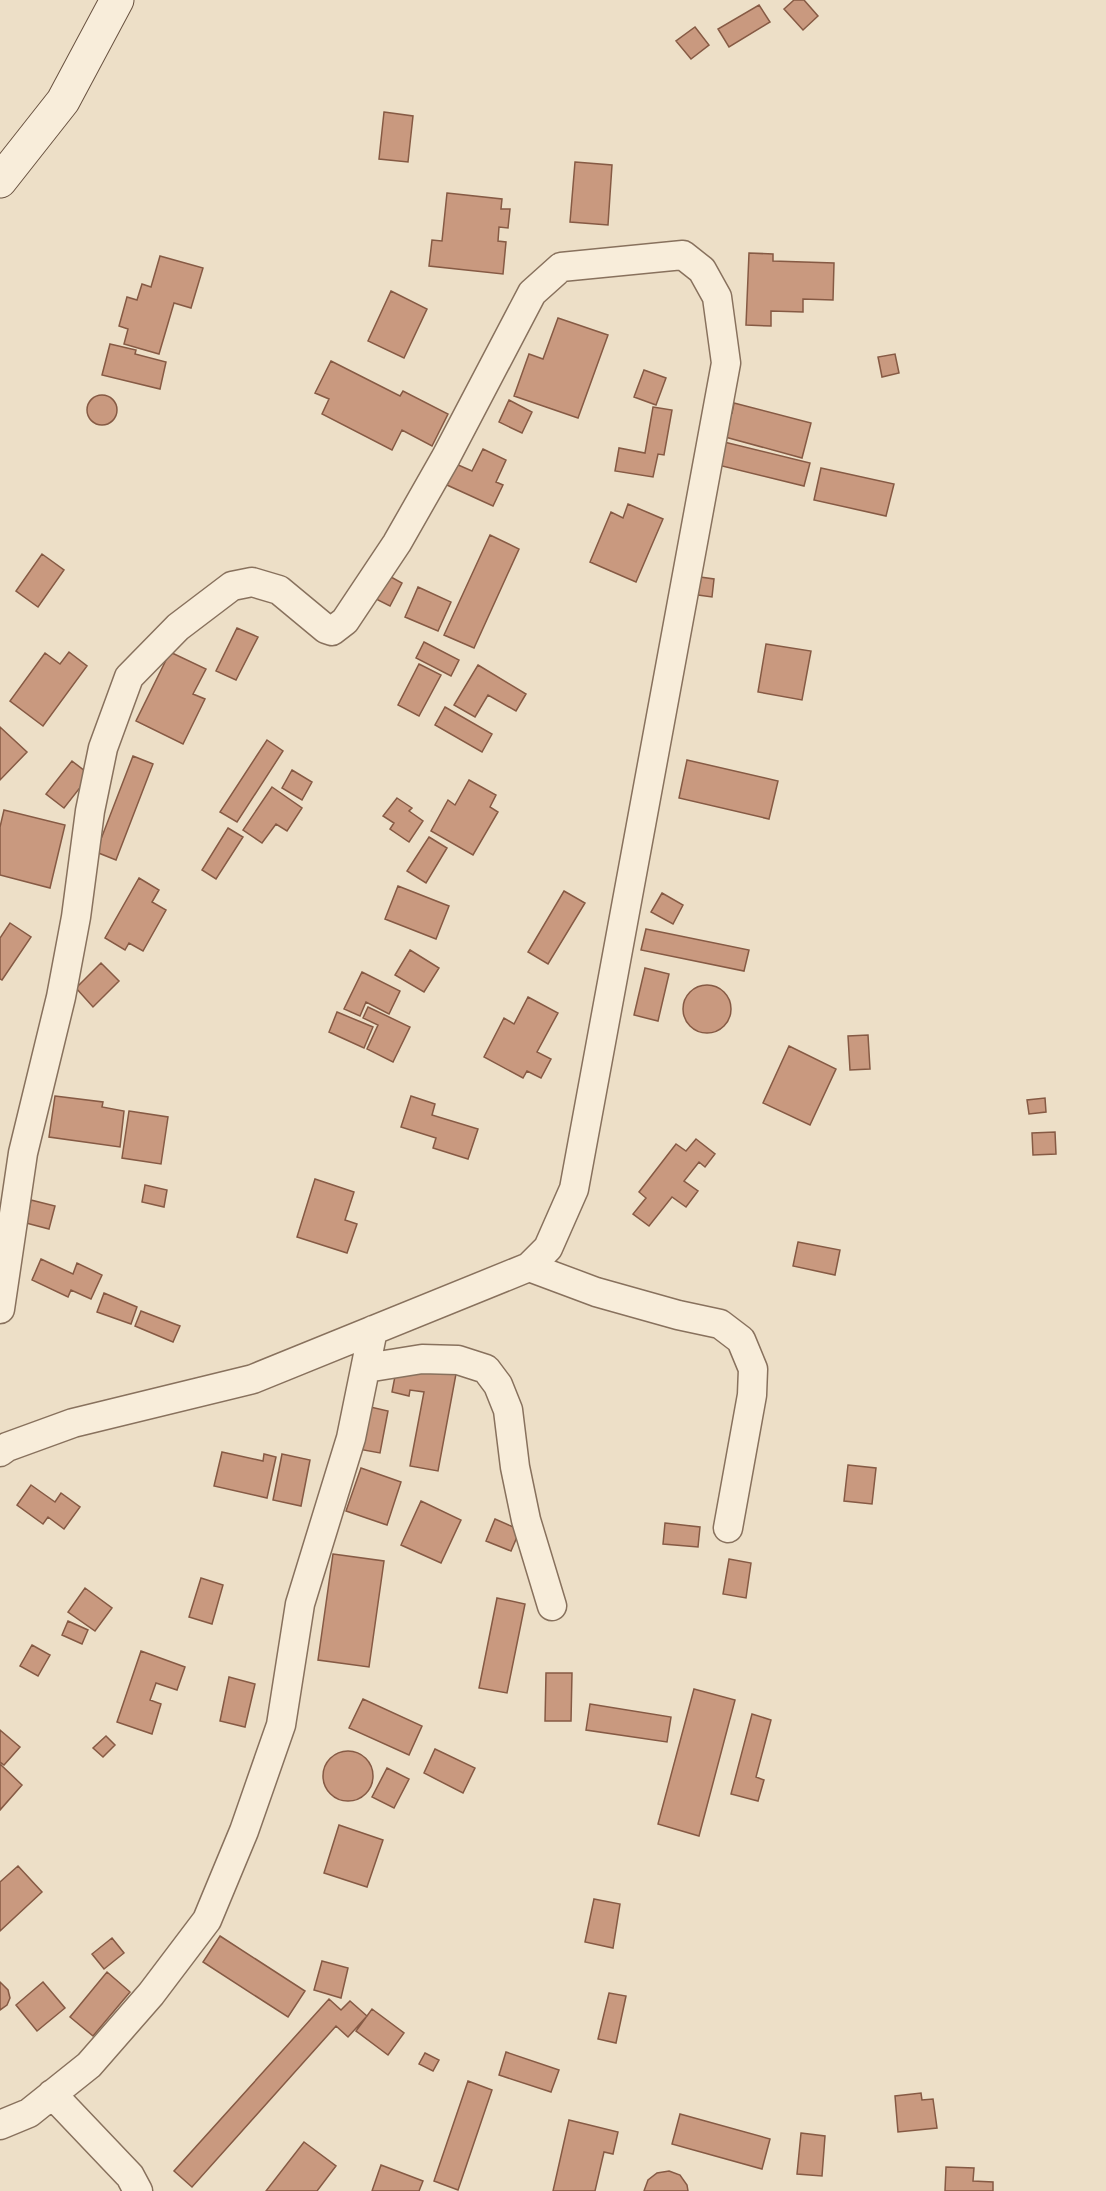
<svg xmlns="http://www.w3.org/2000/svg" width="1106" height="2191" font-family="Bitter,serif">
<rect width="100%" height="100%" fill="#eddfc7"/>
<!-- building -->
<path fill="#c9997f" stroke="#865a44" stroke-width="1.5" d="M794,0h10l14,16 -15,14 -19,-21z
M759,5l11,17 -41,25 -11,-18z
M695,27l14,18 -18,14 -15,-18z
M384,112l29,4 -5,46 -29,-3z
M575,162l37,3 -4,60 -38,-3z
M447,193l55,6 -1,10h9l-2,19 -9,-1 -1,14 8,1 -3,32 -74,-8 3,-26 10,1z
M749,253l24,1v7l61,2 -1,37 -30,-1v13l-32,-1v15l-25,-1z
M160,256l43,12 -12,40 -17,-5 -15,51 -35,-10 4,-15 -9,-3 8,-29 10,3 5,-16 9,3z
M391,291l36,18 -23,49 -36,-17z
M558,318l50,17 -30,83 -64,-22 15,-42 14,5z
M110,344l26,6 -1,4 31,8 -6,27 -58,-14z
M895,354l4,19 -17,4 -4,-20z
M331,361l69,35 3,-5 45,23 -16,32 -30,-16 -10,20 -70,-36 7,-15 -14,-6z
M644,370l22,8 -10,27 -22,-8z
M87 410a15 15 0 1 1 30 0a15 15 0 1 1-30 0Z
M509,400l23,12 -10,21 -23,-11z
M734,403l77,20 -9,35 -88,-24 6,-24 12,3z
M653,407l19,3 -8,45 -6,-1 -5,23 -38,-6 4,-23 26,5z
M720,441l90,22 -6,23 -90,-22z
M483,449l23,11 -10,22 7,3 -10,21 -46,-21 9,-21 16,7z
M821,468l73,16 -8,32 -72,-16z
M628,504l35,15 -27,63 -46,-20 21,-50 12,6z
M490,535l29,14 -45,99 -30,-13z
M42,554l22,16 -26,37 -22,-16z
M382,572l20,11 -12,23 -20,-10z
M693,576l21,3 -2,18 -21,-3z
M418,587l33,15 -13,29 -33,-14z
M237,628l21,9 -22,43 -20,-9z
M424,642l35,18 -8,16 -35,-18z
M766,644l45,7 -9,49 -44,-8z
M69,652l18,14 -44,60 -33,-25 35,-48 15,11z
M170,652l36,17 -13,25 12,5 -22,45 -47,-23z
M419,664l22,11 -22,41 -21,-11z
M478,665l48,29 -10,17 -28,-16 -13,22 -21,-12z
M445,707l47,27 -10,18 -47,-27z
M0,727l27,25 -27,28z
M267,740l16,11 -46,71 -17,-10z
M133,756l20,8 -37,96 -20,-8z
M687,760l91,21 -9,38 -90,-21z
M72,761l18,14 -26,33 -18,-14z
M292,770l20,12 -10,18 -20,-12z
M469,780l27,15 -6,12 8,5 -25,43 -42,-24 17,-31 7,5z
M272,787l30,21 -15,23 -11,-7 -14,19 -19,-13z
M397,798l15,10 -3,3 14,10 -14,21 -19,-13 4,-6 -11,-7z
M4,810l61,15 -15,63 -50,-13v-48z
M228,828l15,9 -27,42 -14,-9z
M429,837l18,11 -21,35 -19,-12z
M139,878l20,12 -7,12 14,8 -23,41 -14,-8 -4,7 -20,-12z
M398,886l51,20 -13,33 -51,-20z
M564,891l21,12 -37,61 -20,-12z
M662,893l21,12 -10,19 -22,-12z
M10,923l21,14 -29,43 -2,-1v-41z
M646,929l103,21 -5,21 -103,-21z
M410,950l29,18 -15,24 -29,-17z
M101,963l18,18 -26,26 -17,-19z
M645,968l24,6 -11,47 -24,-6z
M362,972l38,19 -11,23 -23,-12 -6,14 -16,-7z
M683 1009a24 24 0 1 1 48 0a24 24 0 1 1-48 0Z
M528,997l30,16 -21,39 14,7 -10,19 -14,-7 -4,7 -39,-21 20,-39 10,6z
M368,1007l42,20 -17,35 -26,-13 11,-24 -15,-7z
M337,1012l36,15 -9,21 -35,-16z
M868,1035l2,34 -20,1 -2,-34z
M789,1046l47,23 -26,56 -47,-22z
M55,1096l48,6 -1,5 22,4 -4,36 -71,-10z
M411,1096l24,8 -3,11 46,14 -10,30 -35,-11 3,-10 -35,-11z
M1045,1098l1,14 -17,2 -2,-14z
M129,1111l39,6 -7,47 -39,-6z
M1055,1132l1,22 -23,1 -1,-22z
M696,1139l19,15 -10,13 -6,-5 -15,19 14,10 -12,16 -14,-10 -23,29 -16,-12 13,-16 -7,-6 37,-48 10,7z
M315,1179l39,13 -9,28 12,4 -10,29 -50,-16z
M145,1185l22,5 -3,17 -22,-5z
M31,1200l24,6 -6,23 -23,-6z
M798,1242l42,8 -5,25 -42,-9z
M41,1259l32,15 4,-11 25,12 -11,24 -20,-9 -3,7 -36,-17z
M104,1293l33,14 -6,17 -34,-12z
M141,1311l39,15 -7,16 -38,-16z
M396,1371l60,3 -18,97 -28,-5 14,-74 -14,-2 -1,6 -17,-4z
M366,1406l22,5 -8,42 -22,-4z
M222,1452l41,9 1,-7 12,3 -9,41 -53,-12z
M282,1454l28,6 -9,46 -28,-6z
M848,1465l28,3 -4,36 -28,-3z
M361,1468l40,14 -14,43 -41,-14z
M31,1485l24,17 6,-9 19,14 -16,22 -16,-12 -5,7 -26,-19z
M421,1501l40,19 -20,43 -40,-18z
M495,1519l25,11 -9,21 -25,-10z
M665,1523l35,4 -2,20 -35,-3z
M333,1554l51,7 -15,106 -51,-7z
M729,1559l22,4 -5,35 -23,-4z
M201,1578l22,7 -11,39 -23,-7z
M85,1588l27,20 -17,23 -27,-19z
M497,1598l28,6 -18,89 -28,-5z
M68,1621l20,9 -6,14 -20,-9z
M32,1645l18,10 -12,21 -18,-10z
M141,1651l44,16 -8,23 -21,-7 -6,17 11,4 -9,30 -35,-12z
M546,1673h26l-1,48h-26z
M229,1677l26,7 -10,43 -25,-6z
M694,1689l41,11 -36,136 -41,-12z
M363,1699l59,27 -13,29 -60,-27z
M590,1704l81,13 -4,25 -81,-12z
M752,1714l19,6 -15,57 8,3 -6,21 -27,-7z
M0,1730l20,17 -16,18 -4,-3z
M106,1736l9,9 -12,12 -10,-9z
M435,1749l40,19 -12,25 -39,-20z
M323 1776a25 25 0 1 1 50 0a25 25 0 1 1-50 0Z
M0,1764l22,21 -22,25z
M387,1768l22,11 -15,29 -22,-11z
M339,1825l44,15 -16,47 -43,-14z
M18,1866l24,26 -42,39v-49z
M594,1899l26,5 -7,44 -28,-6z
M220,1936l85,55 -17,26 -85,-55z
M112,1938l12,15 -20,16 -12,-15z
M322,1961l26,7 -7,30 -27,-8z
M107,1972l23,20 -37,44 -23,-19z
M0,1982l8,8 2,8 -3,7 -7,5z
M43,1982l22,26 -28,23 -21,-26z
M609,1993l17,3 -10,47 -18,-4z
M329,1999l12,11 9,-9 17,15 -19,21 -12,-11 -144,161 -18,-16z
M372,2009l32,24 -16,22 -32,-24z
M506,2052l53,18 -8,22 -52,-17z
M425,2053l14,7 -6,11 -14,-7z
M468,2081l24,9 -34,100 -24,-9z
M921,2093l1,7 11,-1 4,29 -39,4 -3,-36z
M680,2114l90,25 -8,30 -90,-25z
M569,2120l49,12 -5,22 -9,-2 -9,39h-42z
M801,2133l24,3 -3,40 -25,-2z
M304,2142l32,24 -19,25h-51z
M381,2165l42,16 -4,10h-47z
M946,2167l28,1 -1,13 20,1v9h-48z
M669,2171l11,4 7,10 1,6h-44l4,-11 9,-7z"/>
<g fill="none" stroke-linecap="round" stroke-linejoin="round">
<!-- minor casing -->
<g stroke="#88715d" stroke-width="31">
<path id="minor" d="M529,1267l67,25 82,23 42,9 21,16 12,29 -1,26 -24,133
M0,1309l23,-156 38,-156 15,-80 14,-106 13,-63 26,-71 49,-50 54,-41 20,-4 27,8 47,39 6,2 13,-10 52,-78 49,-86 86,-164 29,-26 122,-12 19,15 15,27 9,66 -152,826 -26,59 -19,19 -276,112 -180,44 -66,24 -7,5
M366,1368l56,-9 36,1 28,9 12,16 10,25 7,57 11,53 26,86
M52,2094l78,82 8,15
M0,2125l29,-12 60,-48 62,-71 56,-74 37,-89 37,-106 19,-121 51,-166 22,-108"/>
</g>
<!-- secondary casing -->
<g stroke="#695240" stroke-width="35">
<path id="secondary" d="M0,181l63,-80 54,-101"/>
</g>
<!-- minor -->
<use href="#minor" stroke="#f8edda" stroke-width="28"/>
<!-- secondary -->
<use href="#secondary" stroke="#f8edda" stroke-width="33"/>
</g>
</svg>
